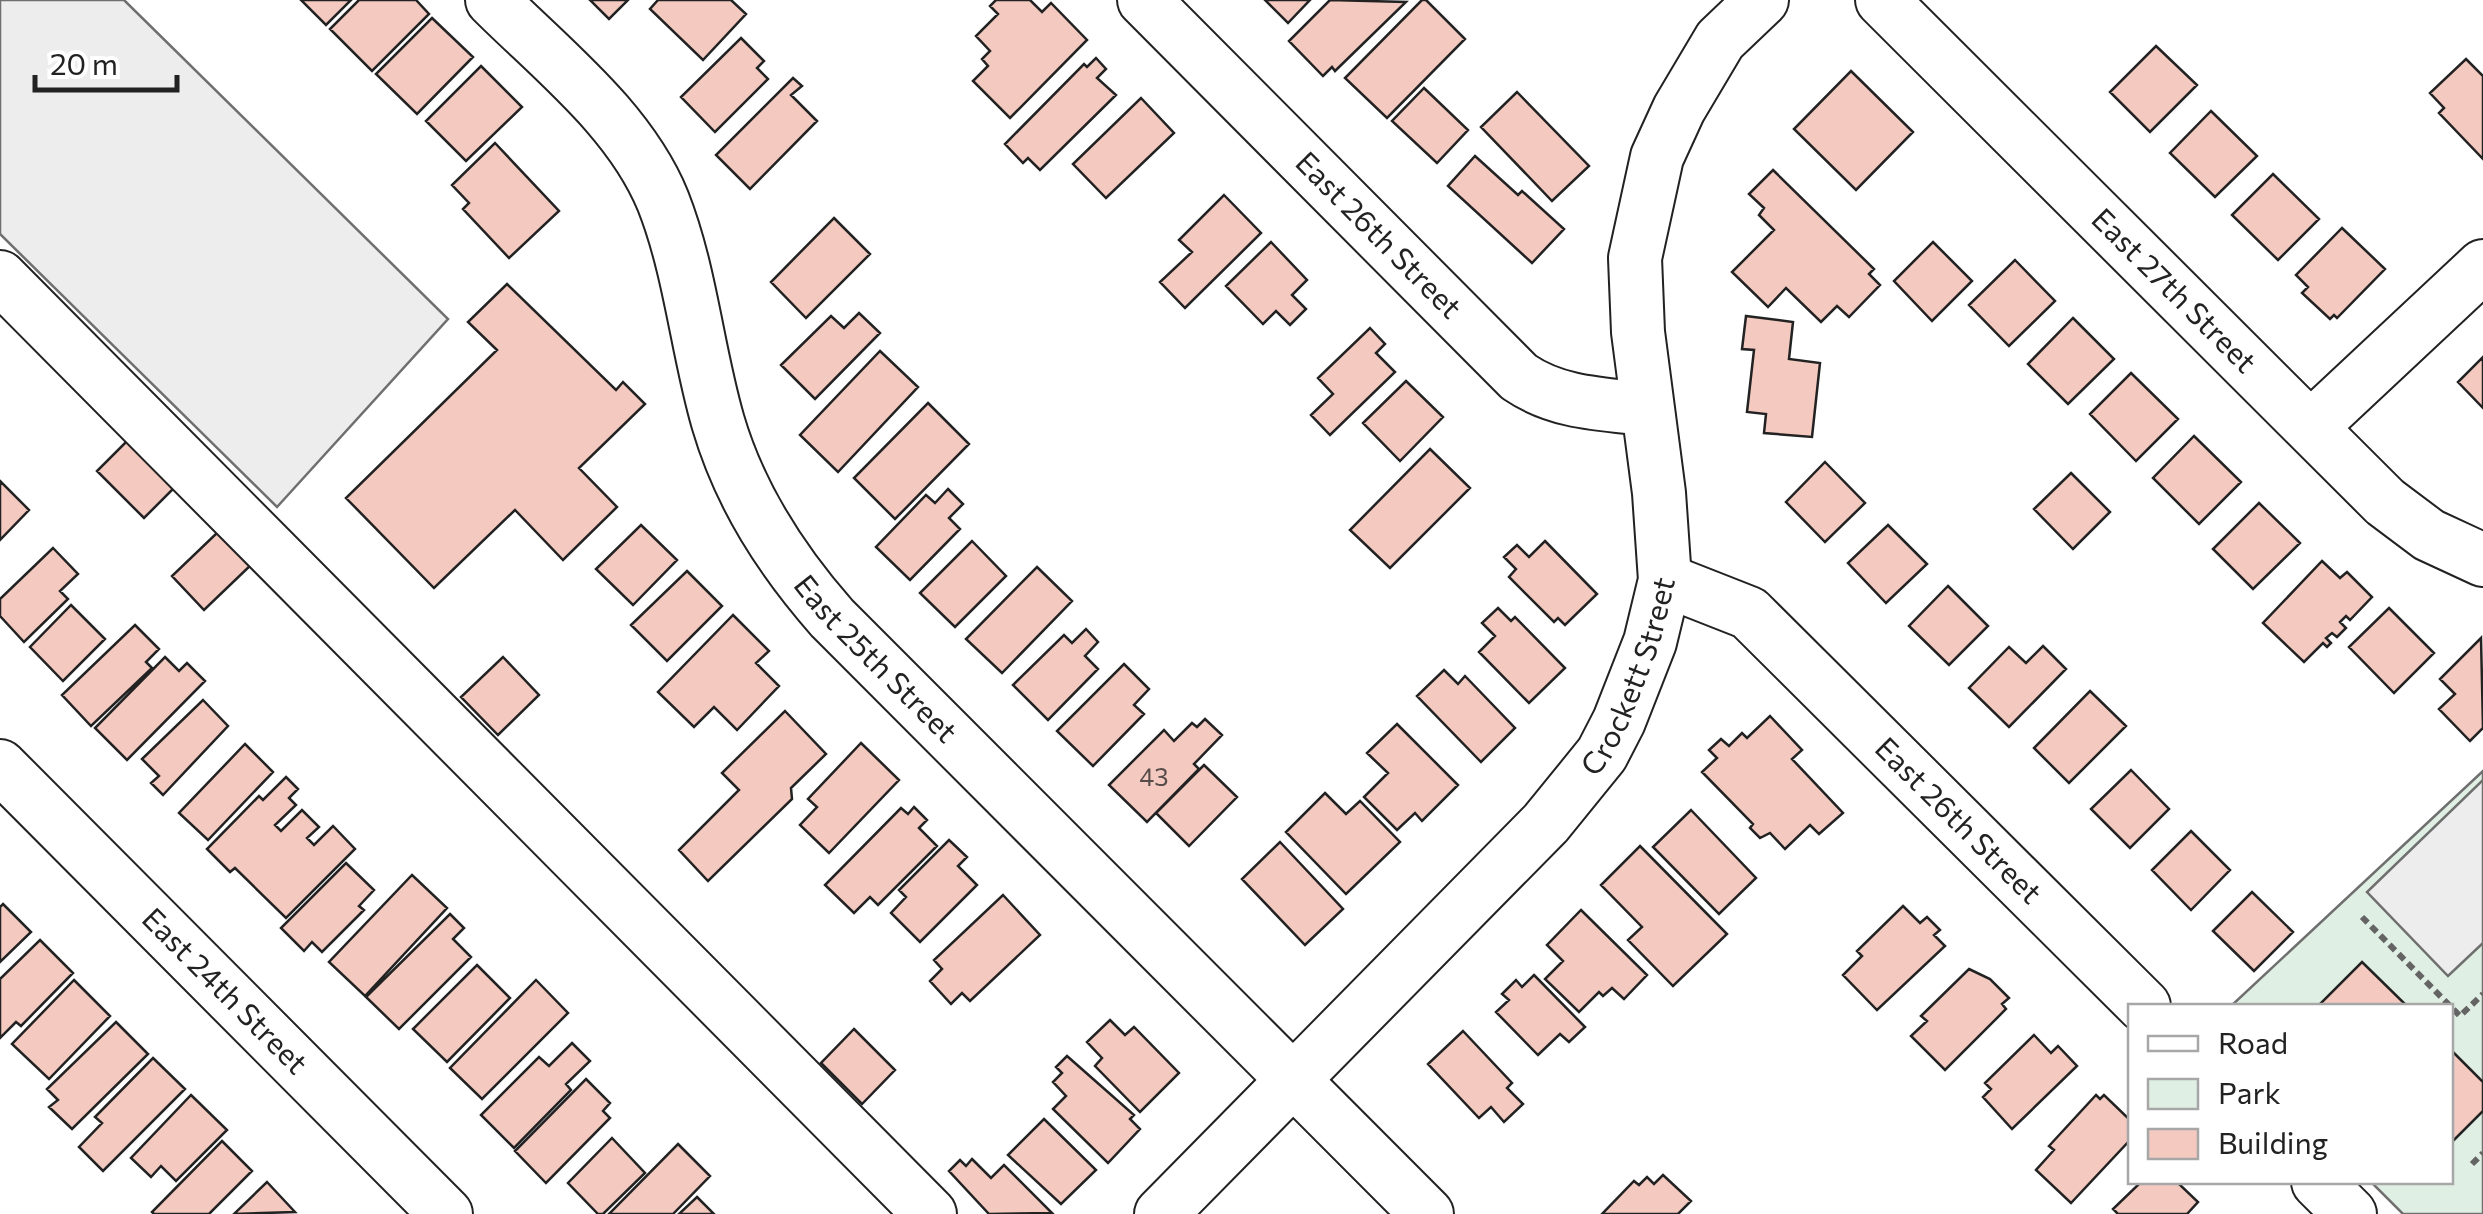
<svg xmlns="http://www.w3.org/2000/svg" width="2483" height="1214" font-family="Commissioner,sans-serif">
<rect width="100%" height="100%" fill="#fff"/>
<!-- green -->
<path fill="#e0efe3" stroke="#6f6f6f" stroke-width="2.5" d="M2483,771v443h-80l-32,-32h79v-176h-219z"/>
<!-- parking -->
<path fill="#ededed" stroke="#6f6f6f" stroke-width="2.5" d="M0,0h124l324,319 -171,188 -277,-273z
M2483,780v163l-35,33 -81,-84z"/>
<!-- building -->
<path fill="#f3c9c0" stroke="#222" stroke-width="2.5" d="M301,0h50l-25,25z
M359,0h57l13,14 -57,57 -42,-42z
M590,0h38l-19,19z
M658,0h73l15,14 -43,46 -53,-51z
M996,0h34l12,12 9,-9 36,37 -77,78 -37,-37 15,-15 -6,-7 8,-8 -14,-15 22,-22 -8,-8z
M1265,0h45l-22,23z
M1330,0l76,2 -71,69 -3,-4 -9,9 -34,-35z
M1422,0h4l39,39 -78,79 -42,-40z
M432,18l41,39 -56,57 -41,-40z
M741,38l23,23 -7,7 11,11 -53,53 -34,-35z
M2156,46l41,39 -47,47 -40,-40z
M1096,58l10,11 -9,9 19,17 -76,75 -12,-12 -5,5 -18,-19 79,-80 3,3z
M2466,59l17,17v83l-44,-46 5,-5 -14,-15z
M481,66l41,41 -56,54 -40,-40z
M1851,71l62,61 -57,58 -62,-61z
M793,78l9,8 -11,9 26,26 -67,68 -34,-34z
M1424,88l44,42 -31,33 -45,-42z
M1517,92l72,74 -37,35 -71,-74z
M1141,98l33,35 -68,65 -33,-34z
M2211,111l46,45 -42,41 -45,-44z
M495,143l64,68 -50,47 -46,-49 6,-6 -17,-18z
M1475,156l43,39 4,-4 42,38 -32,34 -84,-77z
M1773,170l101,99 -5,5 11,11 -31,32 -12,-11 -16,16 -35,-34 -18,19 -36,-35 42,-42 -15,-15 5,-7 -15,-14z
M2273,174l46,45 -41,41 -46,-45z
M1224,195l37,38 -76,75 -25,-26 32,-30 -13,-12z
M834,218l36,36 -64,64 -35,-36z
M2342,228l43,41 -48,49 -3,-3 -4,4 -28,-26 6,-6 -12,-12z
M1271,242l36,38 -15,15 14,14 -16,16 -14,-14 -13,13 -37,-38z
M1933,242l39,39 -40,40 -38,-40z
M2015,260l40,41 -46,45 -40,-41z
M507,284l109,106 7,-8 22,22 -66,64 38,39 -54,53 -48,-50 -81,78 -88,-90 151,-148 -29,-28z
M859,313l21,20 -65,66 -34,-34 50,-49 13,12z
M1746,316l47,6 -4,37 31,4 -8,74 -48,-4 2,-19 -19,-2 7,-62 -12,-1z
M2073,318l41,41 -46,45 -40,-40z
M1370,328l15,16 -9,9 19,19 -65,63 -19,-20 22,-21 -15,-16z
M880,351l38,36 -80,85 -38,-37z
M2483,357v51l-25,-26z
M2131,373l47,46 -42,42 -46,-47z
M1406,381l37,36 -43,44 -37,-38z
M928,403l41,41 -74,75 -41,-41z
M2194,436l47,46 -42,42 -46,-46z
M131,437l48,46 -35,35 -47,-47z
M1430,449l40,39 -80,80 -40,-38z
M1825,462l40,41 -40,39 -39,-40z
M2071,473l39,39 -37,37 -39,-40z
M0,481l29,29 -29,30z
M948,489l15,15 -14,14 11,11 -50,51 -34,-33 50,-52 9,8z
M2259,503l41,40 -47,46 -40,-40z
M641,525l36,35 -44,45 -37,-36z
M1888,525l39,39 -41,39 -38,-40z
M219,531l33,33 -48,46 -32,-34z
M972,541l34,35 -51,51 -35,-34z
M1545,541l52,53 -32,31 -7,-7 -4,4 -45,-45 7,-8 -12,-12 13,-12 12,12z
M53,548l25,26 -18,17 8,8 -44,43 -24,-26v-17z
M2322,561l18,17 7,-6 25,25 -22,23 -4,-4 -6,6 6,6 -9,9 -5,-4 -6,5 5,5 -4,4 -4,-4 -19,19 -41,-39z
M1037,567l35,34 -70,72 -36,-34z
M687,571l35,35 -55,55 -36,-36z
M1948,586l40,40 -39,39 -40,-39z
M71,605l34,34 -42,42 -33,-34z
M1498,608l13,13 4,-4 50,51 -36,35 -50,-51 16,-16 -13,-13z
M2389,608l45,45 -40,40 -45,-46z
M733,615l36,36 -13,12 23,23 -42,44 -23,-23 -20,20 -36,-35z
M135,625l24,24 -13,13 6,6 -61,58 -29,-31z
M1086,629l12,13 -13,14 13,13 -50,51 -35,-35 51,-50 8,8z
M2481,638l2,90 -13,13 -31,-32 16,-15 -15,-15z
M2043,646l23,23 -57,58 -40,-39 40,-41 17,16z
M165,657l14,14 8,-8 18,18 -78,79 -32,-32z
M503,657l36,38 -41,40 -37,-38z
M1124,664l25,25 -15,16 10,9 -51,52 -36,-35z
M1444,670l14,14 7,-8 50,52 -34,34 -64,-66z
M2090,691l36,35 -57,57 -35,-35z
M203,700l25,26 -65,69 -12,-12 8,-7 -17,-17z
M785,711l41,43 -35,34 1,11 -84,82 -29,-31 60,-60 -17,-17z
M1770,716l32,34 -10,9 51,54 -24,21 -9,-9 -25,24 -15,-16 -10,5 -10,-10 3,-4 -51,-52 15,-14 -8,-8 12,-11 8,7 13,-13 5,5z
M1205,719l17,16 -28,29 5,5 -52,53 -38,-37 55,-55 10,11 18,-18 5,4z
M1397,724l61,61 -36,36 -7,-8 -18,17 -33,-33 24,-24 -21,-20z
M861,743l38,37 -70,73 -29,-28 17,-18 -9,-8z
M245,744l28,28 -65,68 -29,-27z
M1204,765l33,32 -48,49 -33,-33z
M2131,770l38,39 -39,39 -39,-39z
M286,777l12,12 -9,9 7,7 -21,20 6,6 21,-21 17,17 -12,11 7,7 19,-19 22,23 -69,69 -51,-50 -5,4 -23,-23 52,-53 4,4z
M1325,793l21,21 14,-13 40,41 -54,52 -60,-62z
M914,807l13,13 -8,8 18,18 -59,59 -8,-8 -16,16 -29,-28 76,-77 7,6z
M1691,810l65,68 -37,36 -66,-67z
M2191,831l39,39 -39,40 -39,-40z
M949,840l18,17 -9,9 19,19 -57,57 -29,-29 15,-16 -7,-7z
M1280,842l63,67 -38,36 -63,-66z
M1640,846l87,88 -54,52 -45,-46 14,-13 -41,-42z
M346,863l28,27 -15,16 5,4 -42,42 -10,-10 -8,9 -23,-23z
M412,875l35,33 -82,88 -36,-34z
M2252,892l41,40 -39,39 -41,-40z
M1003,895l37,40 -70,66 -8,-8 -11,11 -21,-23 12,-12 -8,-9z
M3,904l28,28 -31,30v-55z
M1903,906l17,17 7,-6 13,13 -6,5 11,11 -68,64 -34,-35 19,-19 -5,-5z
M1581,910l66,65 -23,24 -12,-11 -9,8 -4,-4 -20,20 -34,-33 18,-18 -16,-16z
M450,914l14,14 -11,11 18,18 -72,72 -33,-32z
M40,940l33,33 -52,53 -5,-4 -16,16v-59z
M2362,962l45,44h-89z
M477,965l33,33 -63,64 -34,-33z
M1969,969l21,10 19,19 -7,6 4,5 -61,61 -34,-34 16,-15 -6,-5z
M1534,975l51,52 -16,15 -9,-8 -22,21 -42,-43 13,-12 -7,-6 14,-14 6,7z
M74,980l36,36 -61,63 -37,-35z
M536,980l32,33 -86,86 -32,-31z
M1110,1020l15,15 9,-8 45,46 -39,39 -45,-46 7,-8 -15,-16z
M116,1022l32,32 -76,75 -23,-22 9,-7 -11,-11z
M854,1029l41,41 -33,34 -41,-41z
M1463,1031l49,52 -5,5 16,16 -19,18 -13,-15 -12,11 -51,-54z
M2034,1035l17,18 7,-7 19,20 -65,63 -29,-32 8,-8 -6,-6z
M572,1043l18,18 -24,23 5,6 -57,58 -33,-33 58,-58 10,9z
M2450,1049l33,33v29l-33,33z
M1067,1056l67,59 -4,4 10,10 -32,34 -55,-54 13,-13 -13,-14 9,-9 -6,-6z
M153,1058l32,31 -82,82 -24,-24 23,-24 -7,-6z
M586,1079l24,24 -7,8 7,7 -64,65 -31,-32z
M191,1095l36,35 -51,51 -15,-15 -10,11 -20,-19z
M2096,1095l4,4 4,-4 26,25v20l-59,63 -35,-33 18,-20 -5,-4z
M1044,1119l52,51 -35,34 -53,-49z
M612,1138l33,35 -42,41h-5l-30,-31z
M222,1141l30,30 -43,43h-55l-2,-2z
M678,1144l32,32 -37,38h-64z
M972,1159l19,19 13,-13 48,48 -63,1 -40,-43 11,-11 6,6z
M1663,1175l28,26 -13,13h-76l32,-33 5,4 8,-8 7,7z
M267,1182l28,30 -61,2z
M2141,1182h36l21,20 -11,12h-69l-5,-5z
M697,1197l17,17h-35z"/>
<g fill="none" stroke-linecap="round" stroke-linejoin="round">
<!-- minor casing -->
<g stroke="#222" stroke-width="56">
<g id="minor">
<path id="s1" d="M492,0c60,60 138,120 171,201 28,71 34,149 55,221 22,75 63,138 114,196l595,596"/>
<path id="s2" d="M1144,0l375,377c38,26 82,27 127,32"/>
<path id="s3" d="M1882,0l503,502 44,33 54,25"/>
<path d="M0,277l930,937"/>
<path d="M2312,426l171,-160"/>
<path id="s4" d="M1665,580l84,33 395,393"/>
<path id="s5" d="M0,766l446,448"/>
<path d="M2318,1182l32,32"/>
<path id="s6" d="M1161,1214l385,-391 56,-69 17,-33 31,-79 15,-62 -6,-87 -21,-161 -3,-74 22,-101 22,-48 41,-69 42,-40"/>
</g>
</g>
<!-- path -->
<path stroke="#646464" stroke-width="6" stroke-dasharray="8 5" stroke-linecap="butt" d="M2362,917l98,99 23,-22
M2472,1164l11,-11"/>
<!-- minor -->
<use href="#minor" stroke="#fff" stroke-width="52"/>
</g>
<g text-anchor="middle" stroke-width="8" stroke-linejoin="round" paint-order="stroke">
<!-- number labels -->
<g font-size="25" fill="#564c4a">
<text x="1154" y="786">43</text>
</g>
<!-- street labels -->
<g font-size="30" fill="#222" stroke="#fff">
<text dy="10" stroke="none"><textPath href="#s2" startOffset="332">East 26th Street</textPath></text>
<text dy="10" stroke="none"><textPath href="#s3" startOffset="412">East 27th Street</textPath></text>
<text dy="10" stroke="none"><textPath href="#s1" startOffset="782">East 25th Street</textPath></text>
<text dy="10" stroke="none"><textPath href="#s6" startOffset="720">Crockett Street</textPath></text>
<text dy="10" stroke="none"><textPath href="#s4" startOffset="385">East 26th Street</textPath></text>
<text dy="10" stroke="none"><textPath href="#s5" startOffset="318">East 24th Street</textPath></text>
</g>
</g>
<!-- legend -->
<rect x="2128" y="1004" width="325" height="180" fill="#ffffff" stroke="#a7a7a7" stroke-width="2.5"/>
<rect x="2148" y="1036" width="50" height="15" fill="#ffffff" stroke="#a7a7a7" stroke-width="2.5"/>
<text x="2218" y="1054" font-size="30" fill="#222222">Road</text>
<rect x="2148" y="1079" width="50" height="30" fill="#e0efe3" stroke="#a7a7a7" stroke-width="2.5"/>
<text x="2218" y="1104" font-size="30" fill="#222222">Park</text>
<rect x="2148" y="1129" width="50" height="30" fill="#f3c9c0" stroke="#a7a7a7" stroke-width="2.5"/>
<text x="2218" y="1154" font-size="30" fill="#222222">Building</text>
<!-- scale -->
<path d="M35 75v15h142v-15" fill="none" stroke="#222222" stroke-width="5"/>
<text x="50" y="75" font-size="30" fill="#222222" stroke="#ffffff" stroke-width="8" paint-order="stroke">20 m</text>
</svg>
